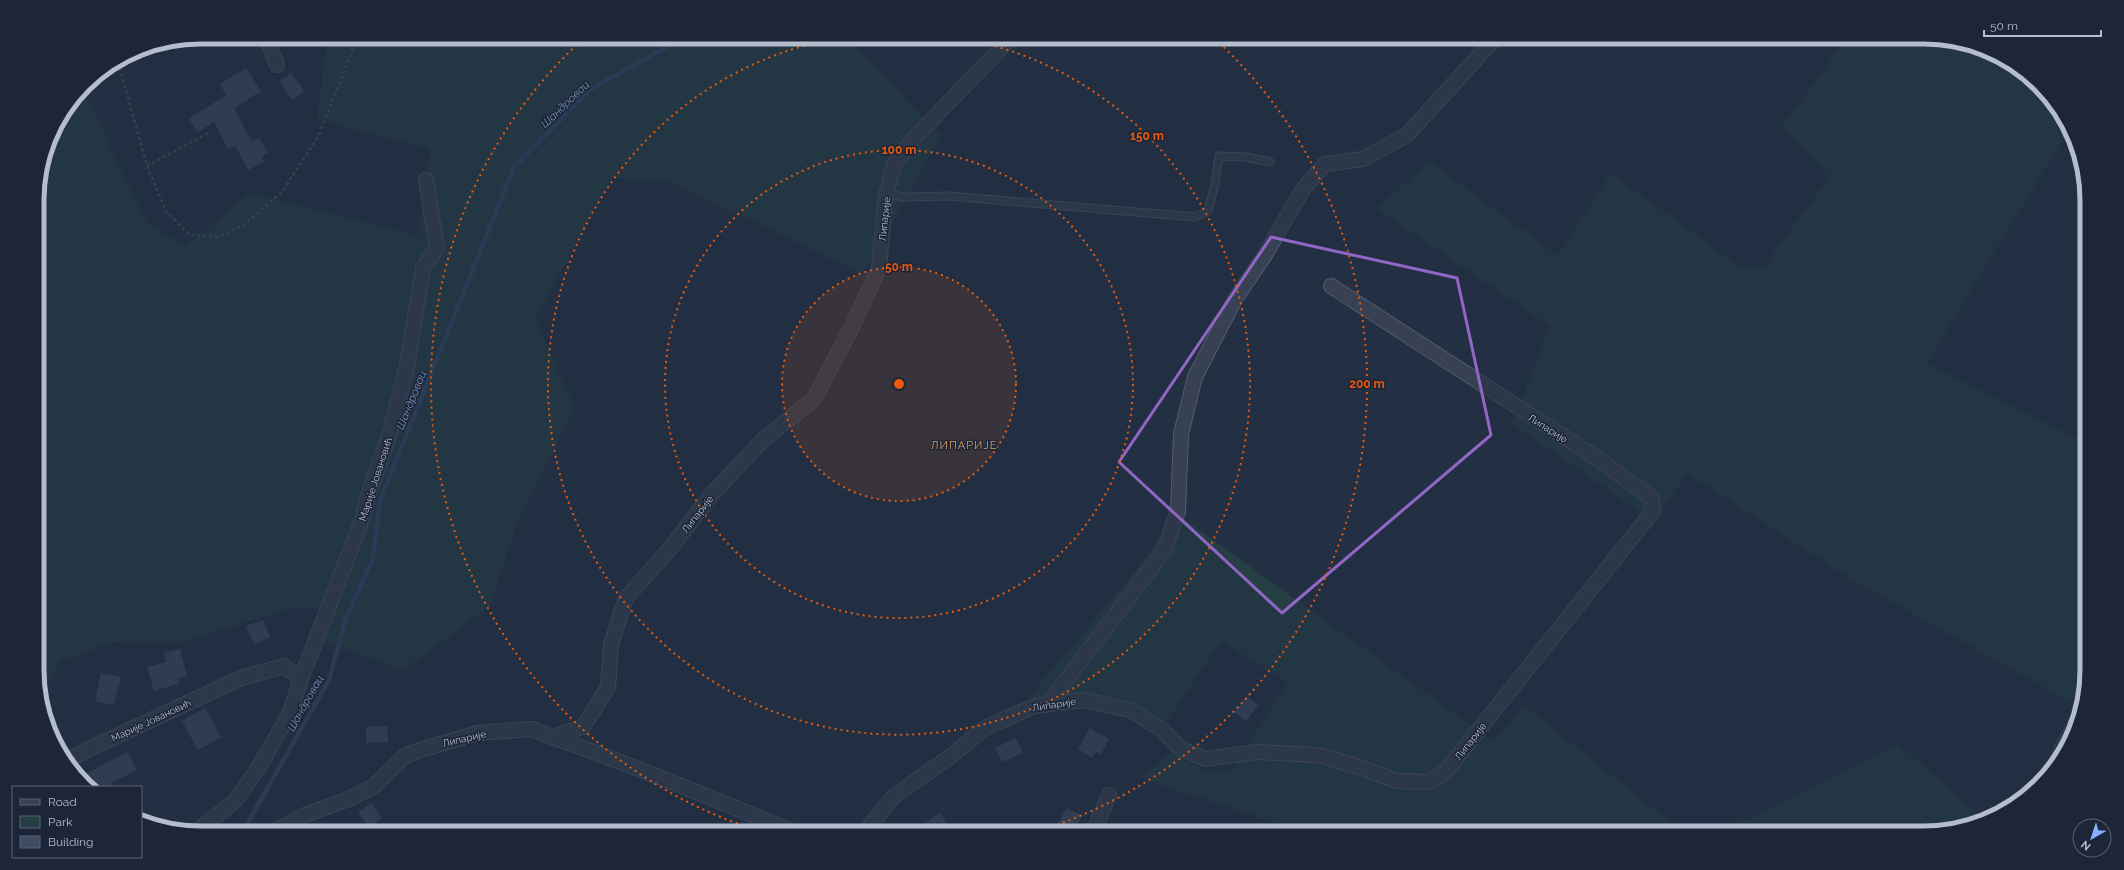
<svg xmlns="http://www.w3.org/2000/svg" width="2124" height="870" font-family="Raleway,sans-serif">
<rect width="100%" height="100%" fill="#232f43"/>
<!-- green -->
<path fill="#253f44" d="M328,37h517l96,98 -78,139 -192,-92 -59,-4 -77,141 40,89 -58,116 -28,83 -86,63 -89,-32 6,-29 -25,-2 -116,36 -66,-1 -53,19 -20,41 -3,-513 17,-61 29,-37 66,134 37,21 64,-53 169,42 11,-86 -113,-30z
M1848,37c74,0 143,-5 198,55 9,11 16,25 23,37l-142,234 159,80 1,227 -6,38 -233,-131 -161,-104 -33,48 -142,-97 38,-98 -173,-117 52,-48 129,95 53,-83 126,92 28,1 64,-89 -47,-51z
M1177,514l317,228 31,-36 158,127h-385l-35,-15 -123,-40 31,-25 34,17 26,3 57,-91 -67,-41 -61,90 -17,-10 -114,-24 98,-116z
M1898,744l87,76 -9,4 -42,9h-214z"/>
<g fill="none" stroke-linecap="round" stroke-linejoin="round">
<!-- stream -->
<path stroke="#35496c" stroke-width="4.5" d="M242,833l87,-153 17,-62 27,-59 7,-58 134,-334 77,-78 88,-49 1,-3"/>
</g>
<!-- building -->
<path fill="#3f4c64" d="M246,68l15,23 -27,17 18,34 7,-4 9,15 -7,4 3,5 -16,8 -13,-25 -7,4 -14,-27 -16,10 -9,-13 37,-24 -6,-11z
M291,73l13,18 -12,9 -13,-19z
M263,620l7,17 -16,7 -8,-18z
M180,649l7,27 -9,3 2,4 -26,8 -7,-24 19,-5 -2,-9z
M101,673l20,4 -7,28 -19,-4z
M1247,696l11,9 -12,16 -12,-9z
M205,708l16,29 -23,13 -16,-29z
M387,726l1,16 -22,1v-16z
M1090,728l19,11 -8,15 -5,-2 -4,6 -14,-9z
M1016,738l7,15 -21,9 -7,-14z
M127,752l10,18 -26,13 2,4h-24l-11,-9z
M371,803l11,15 -13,10 -11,-15z
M1066,808l16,7 -8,18 -17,-7z
M940,813l14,20h-23l-6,-10z"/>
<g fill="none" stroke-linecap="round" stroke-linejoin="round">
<!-- service casing -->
<g stroke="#535c6d" stroke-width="9">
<path id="service" d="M886,194l19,3 44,-1 246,21 13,-6 7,-27 4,-28 28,1 23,5"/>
</g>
<!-- minor casing -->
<g stroke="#535c6d" stroke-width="16">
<path id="minor" d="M266,37l11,28
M301,679l61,-159 6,-25 22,-62 17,-67 16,-98 14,-20 -11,-68
M1048,704l116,-153 14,-40 3,-77 14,-57 40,-78 30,-44 38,-66 22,-25 38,-5 44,-24 89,-98
M552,737c83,29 163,62 244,96
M67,761l22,-12 152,-71 43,-12 17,13 -11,34 -31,54 -24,34 -39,31
M2057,762l5,-14 17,-30
M272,833l33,-18 41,-15 27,-13 32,-31 15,-6 58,-17 54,-4 20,8 31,-10 25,-40 3,-42 15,-47 47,-53 38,-50 52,-55 51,-41 37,-70 28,-61 7,-74 8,-29 19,-26 99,-102
M864,833l29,-36 58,-41 34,-28 49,-22 50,-6 46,10 31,19 20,20 25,10 51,-7 61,3 41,12 38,14 33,1 16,-11 207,-260 -1,-13 -57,-41 -264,-171
M1093,833l16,-38"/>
</g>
<!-- path -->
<path stroke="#435c61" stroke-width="2.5" stroke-dasharray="3 3" stroke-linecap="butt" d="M118,62l29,104 61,-33
M147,166l19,45 24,24 29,2 26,-13 37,-32 36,-55 34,-85 2,-15"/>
<!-- service -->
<use href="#service" stroke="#384153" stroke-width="7"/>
<!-- minor -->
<use href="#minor" stroke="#384153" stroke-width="14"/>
</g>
<!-- marked area -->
<path d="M0 0H2124V870H0ZM1271,237l186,41 34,157 -209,178 -163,-151z" fill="#232f43" fill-opacity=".55" fill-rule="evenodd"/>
<path fill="none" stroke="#9266c5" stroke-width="3" stroke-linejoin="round" d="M1271,237l186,41 34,157 -209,178 -163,-151z"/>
<!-- distance rings -->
<circle cx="899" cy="384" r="117" fill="#e8590c" fill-opacity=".12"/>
<g fill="none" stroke="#e8590c" stroke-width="2" stroke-dasharray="2 4">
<circle cx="899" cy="384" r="117"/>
<circle cx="899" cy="384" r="234"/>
<path d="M954 37A351 351 0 1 1 844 37"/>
<path d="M766 833A468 468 0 0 1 583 39M1215 39A468 468 0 0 1 1032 833"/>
</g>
<g text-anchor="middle" stroke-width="3" stroke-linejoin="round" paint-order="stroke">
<!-- street labels -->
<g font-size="10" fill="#b5bdcd" stroke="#1c2638">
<text transform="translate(884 219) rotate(-84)" y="4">Липарије</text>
<text transform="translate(1548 428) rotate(32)" y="4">Липарије</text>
<text transform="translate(375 479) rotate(-72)" y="4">Марије Јовановић</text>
<text transform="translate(697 514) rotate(-52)" y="4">Липарије</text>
<text transform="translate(1054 704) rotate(-9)" y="4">Липарије</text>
<text transform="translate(151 720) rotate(-25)" y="4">Марије Јовановић</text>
<text transform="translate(464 738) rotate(-13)" y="4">Липарије</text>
<text transform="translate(1470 741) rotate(-52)" y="4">Липарије</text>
</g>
<!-- water labels -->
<g font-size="11" font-style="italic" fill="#7990b7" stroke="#1c2638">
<text transform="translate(565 104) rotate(-44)" y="4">Шандровац</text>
<text transform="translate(411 400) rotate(-68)" y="4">Шандровац</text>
<text transform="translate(305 703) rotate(-61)" y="4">Шандровац</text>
</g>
<!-- neighbourhood labels -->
<g font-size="11" letter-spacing="1" fill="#e19d5c" stroke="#1c2638">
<text x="964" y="449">ЛИПАРИЈЕ</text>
</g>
</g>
<!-- crop -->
<path d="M0 0H2124V870H0ZM200 44H1924A156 156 0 0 1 2080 200V670A156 156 0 0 1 1924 826H200A156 156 0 0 1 44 670V200A156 156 0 0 1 200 44Z" fill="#1c2638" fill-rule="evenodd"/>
<path fill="none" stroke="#b5bdcd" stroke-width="5" d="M200 44H1924A156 156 0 0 1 2080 200V670A156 156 0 0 1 1924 826H200A156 156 0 0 1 44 670V200A156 156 0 0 1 200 44Z"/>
<circle cx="899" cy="384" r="6" fill="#e8590c" stroke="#1c2638" stroke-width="2"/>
<g font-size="12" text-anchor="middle" font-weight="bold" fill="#e8590c" stroke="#1c2638" stroke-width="3" stroke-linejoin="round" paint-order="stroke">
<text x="1147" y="140">150 m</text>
<text x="899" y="154">100 m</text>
<text x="899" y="271">50 m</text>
<text x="1367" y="388">200 m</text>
</g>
<!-- legend -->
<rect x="12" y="786" width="130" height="72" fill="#1c2638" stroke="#596274"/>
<rect x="20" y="799" width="20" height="6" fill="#384153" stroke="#596274"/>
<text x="48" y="806" font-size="12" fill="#b5bdcd">Road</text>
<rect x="20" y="816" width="20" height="12" fill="#253f44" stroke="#596274"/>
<text x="48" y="826" font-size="12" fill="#b5bdcd">Park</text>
<rect x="20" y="836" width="20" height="12" fill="#3f4c64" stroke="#596274"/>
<text x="48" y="846" font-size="12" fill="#b5bdcd">Building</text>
<!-- north arrow -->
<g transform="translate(2092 838) rotate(219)"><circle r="19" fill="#1c2638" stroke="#596274"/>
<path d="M0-3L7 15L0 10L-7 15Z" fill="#87afff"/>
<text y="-6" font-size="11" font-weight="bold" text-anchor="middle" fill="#b5bdcd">N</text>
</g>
<!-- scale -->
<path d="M1984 30v6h117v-6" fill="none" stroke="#b5bdcd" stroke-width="2"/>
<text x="1990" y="30" font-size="12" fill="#b5bdcd" stroke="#1c2638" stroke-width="3" paint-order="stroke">50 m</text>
</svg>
